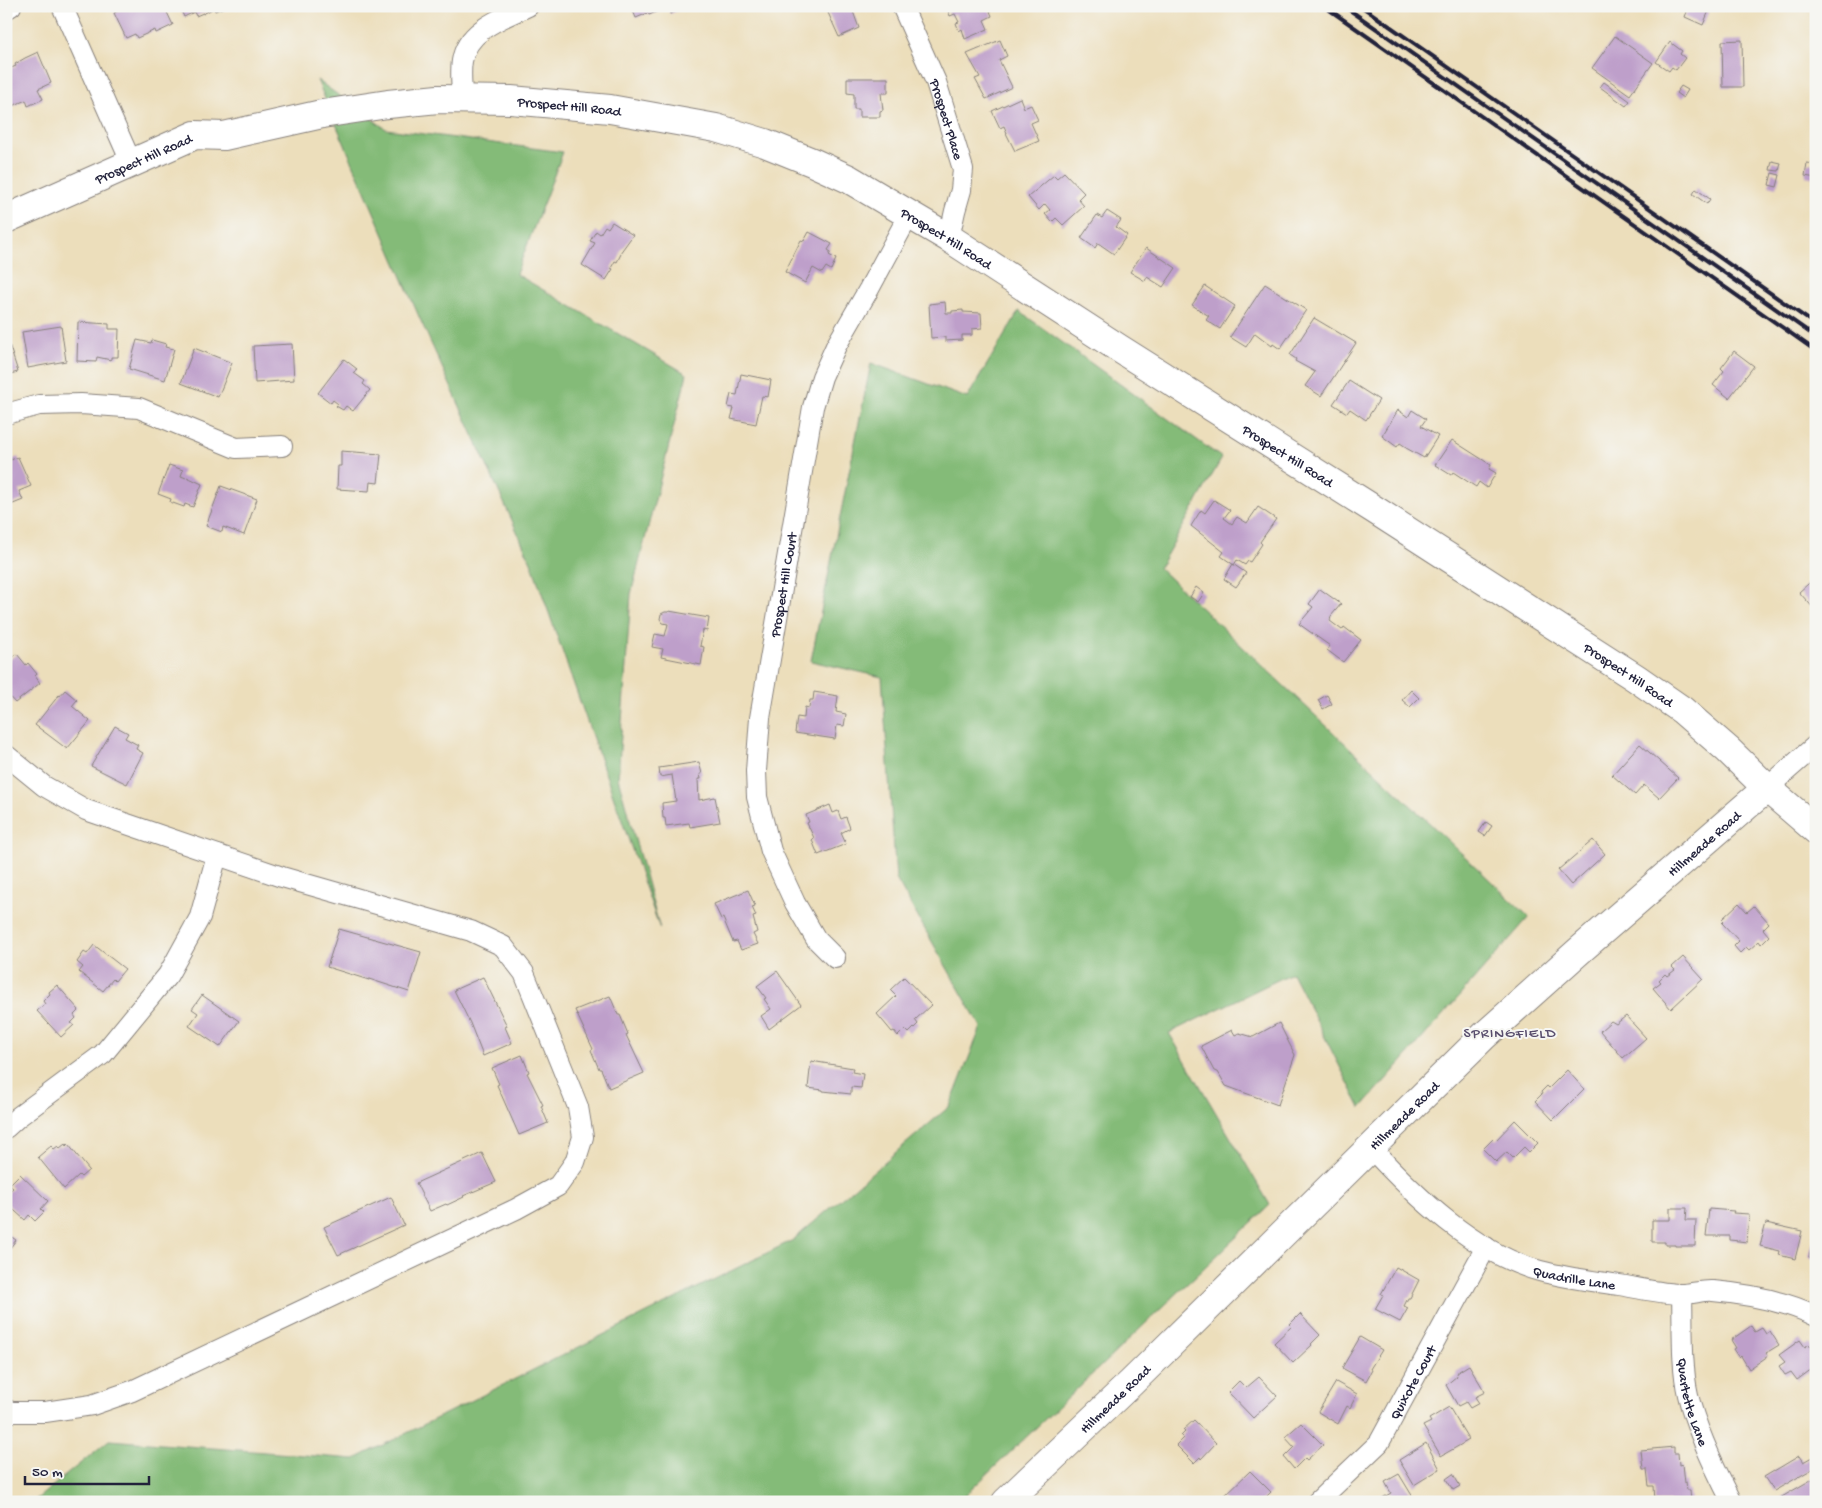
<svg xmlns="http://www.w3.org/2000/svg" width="1822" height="1508" font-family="'Gochi Hand',sans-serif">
<rect width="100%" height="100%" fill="#f6f6f2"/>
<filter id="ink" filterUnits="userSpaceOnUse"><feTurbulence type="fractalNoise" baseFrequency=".02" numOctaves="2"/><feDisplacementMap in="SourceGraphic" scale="10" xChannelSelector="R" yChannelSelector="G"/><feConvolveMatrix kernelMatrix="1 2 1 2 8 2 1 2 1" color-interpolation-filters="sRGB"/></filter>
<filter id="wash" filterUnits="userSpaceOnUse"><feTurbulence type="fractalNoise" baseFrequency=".0096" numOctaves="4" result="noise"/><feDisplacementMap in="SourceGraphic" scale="20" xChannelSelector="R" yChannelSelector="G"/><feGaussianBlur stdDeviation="1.12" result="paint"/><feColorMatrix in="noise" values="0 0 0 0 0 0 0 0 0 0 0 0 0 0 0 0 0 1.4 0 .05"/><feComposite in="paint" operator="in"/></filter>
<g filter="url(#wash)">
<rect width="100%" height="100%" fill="#ecdebb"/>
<!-- forest -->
<path fill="#84bb78" stroke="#536e5a" d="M317,80l69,49 177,23 -47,122 171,100 -56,220 -13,184 42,151 -129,-367 -111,-243z
M1019,311l203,147 -63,110 370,349 -168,191 -69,-135 -123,60 101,172 -312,297h-925l76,-62 246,19 438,-219 157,-134 31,-79 -85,-148 -14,-202 -71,-16 60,-298 96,35z"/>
<g id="blocks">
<!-- building -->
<path fill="#be9fca" d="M126,6h38l9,19 -17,8 -1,-3 -18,8 -2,-4 -9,4 -12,-25z
M179,6h48l-12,5 -1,-3 -11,6v-1l-7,3 -2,-4 -10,5z
M631,6h52v2l-13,6 -2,-7 -19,8 -1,-2 -12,5z
M825,6h26l8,22 -20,9z
M946,6h42l4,10 -8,4 4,9 -23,10 -3,-10 -3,2 -3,-8 3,-1 -4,-8 -5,2z
M1689,6h22l-8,19 -18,-8z
M1615,36l38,27 -23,32 -38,-27z
M1000,40l7,16 -8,4 13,27 -26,12 -11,-20 5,-2 -13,-23z
M1742,40l1,47h-20l-1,-46z
M1670,42l12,9 -2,3 5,4 -9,12 -4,-3 -3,4 -13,-9z
M38,52l13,31 -13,6 5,10 -15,7 -2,-6 -16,7 -4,-9v-28l10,-4 -1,-2 10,-6z
M847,78h41v15h-7l2,17 -3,1v6h-21v-8h-5v-15l-7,-1z
M1604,82l26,19 -4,5 -26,-19z
M1681,86l7,4 -5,8 -7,-5z
M1020,98l4,10 7,-3 7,15 -7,3 8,18 -24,10 -9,-18h1l-3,-7 -4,2 -8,-17z
M1772,161l9,2 -2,8 -9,-1z
M1807,163l8,1 -1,6 2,1v7l-11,-2z
M1064,172l20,21 -6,6 6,7 -21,19 -7,-7 -4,4 -7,-8 5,-4 -5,-6 -6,6 -11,-13 26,-22 3,3z
M1772,173l8,2 -3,12 -8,-2z
M1696,189l14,10 -3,5 -14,-10z
M1107,211l14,9 -5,7 11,8 -13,19 -16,-11 -3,5 -14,-10 16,-23 5,3z
M612,222l21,13 -13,18 1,1 -4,8 -2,-1 -4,7 2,1 -7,11 -24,-15 13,-22 -5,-2 6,-10 4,3 5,-8 3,2z
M809,232l23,12 -4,6 3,2 -2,3 7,4 -5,11 -5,-3 -4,6 -9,-5 -8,15 -20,-11 16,-32 3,1z
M1146,248l30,20 -13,19 -16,-10 -2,4 -15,-9z
M1265,284l41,26 -26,39 -7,-5 -1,2 -17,-13 -9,14 -16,-10z
M1205,286l30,20 -15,23 -14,-9 3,-4 -17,-11z
M945,302l1,11h6v-2l11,-1v2l18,1 1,15 -10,1v6h-10v5l-17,1v-4l-14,1 -2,-34z
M1314,318l42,25 -35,53 -16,-10 10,-14 -20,-11 1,-2 -6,-4z
M78,322l31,2v5h10l-1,28h-7v3l-14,-3 -1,5 -19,-1z
M61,326l5,35 -38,7 -6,-36z
M137,340l14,3 1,-3 14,4 -1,3 9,2 -9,31 -36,-11z
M6,341h2l10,31 -12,3z
M292,344l2,36 -39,3 -2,-37z
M194,348l38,15 -14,34 -37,-14z
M1734,351l20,15 -25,32 -16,-13 11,-14 -3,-3z
M344,359l13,10 -3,4 11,8 -2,3 7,6 -17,21 -7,-5 -3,4 -7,-4 2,-2 -5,-4 -2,3 -13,-10z
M741,374l30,6 -3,17 -6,-1 -6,28 -25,-5 3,-11 -6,-1 3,-13 6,1z
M1349,381l30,19 -13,20 -16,-11 -3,4 -14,-9z
M1398,410l10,7 4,-7 14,9 -5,7 17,10 -14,22 -18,-10v-1l-6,-4 -3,4 -15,-11z
M1452,440l39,25 -2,4 7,4 -9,15 -8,-6 -3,5 -23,-15 -2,3 -16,-10z
M341,451l40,3 -3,29 -8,-1 -1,9 -32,-2 1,-23h3z
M9,455l2,5 7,-3 13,29 -12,5 4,9 -15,6 -2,-5v-45z
M169,465l14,5 -2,6 5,2 1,-1 15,7 -9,23 -8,-3 -1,3 -14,-5 1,-3 -13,-5z
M221,486l36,13 -13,36 -21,-8 -1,5 -16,-6z
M1214,500l16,10 -6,8 8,6 5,-7 10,6 11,-16 18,12 -16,23 2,2 -12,18 -2,-1 -3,4 -8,-5 -3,5 -13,-9 3,-4 -33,-26 10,-16 4,3z
M1233,564l13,9 -10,14 -12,-8z
M1816,577v34l-17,-19z
M1196,587l8,6 -6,9 -8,-5z
M1320,589l21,15 -10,12 -1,5 12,9 2,-3 17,13 -18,22 -16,-12 3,-4 -31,-22 14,-17 -4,-3z
M669,611l40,7 -2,13 -4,-1 -3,16 4,1 -3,18 -40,-8 2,-8 -11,-2 3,-13 10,2 3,-12 -5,-1 -3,-4 1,-5 4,-2h4z
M17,654l9,11 2,-2 9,11 -2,2 5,7 -25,20 -9,-10v-31z
M65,690l12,10 -5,6 18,15 -23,28 -32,-24 24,-30 1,1z
M1411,690l8,8 -9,9 -8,-7z
M814,692l24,4 -2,16 10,2 -2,12 -7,-1 -2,14 -40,-6 2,-16 7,1 1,-11 4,1 1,-8h3z
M1327,695l5,9 -9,5 -5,-9z
M115,726l13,7 -3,5 13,7 -2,4 7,4 -16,31 -36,-18z
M1640,744l38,34 -19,20 -15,-13 -9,10 -23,-20z
M699,762l3,12h-2l1,5h-3l1,21 16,-3 5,25 -30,5 -1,-4 -23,3 -1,-8h-2l-1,-15 14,-2 -4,-26 -12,2 -1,-9z
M830,805l3,8 5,-2 3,8 5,-2 4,11 -9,5 5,11 -28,11 -6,-15 2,-2 -7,-15 2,-1 -3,-7z
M1486,822l6,4 -7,10 -6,-4z
M1593,840l12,14 -34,31 -13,-15z
M748,890l7,16 -3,1 4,9 -3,1 4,15 -4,2 5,10 -17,6 -4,-9 -4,1 -10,-24 -2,1 -7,-15z
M1739,903l8,9 7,-6 15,17 -6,6 6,7 -8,8 -2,-3 -10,9 -3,-3 -6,6 -6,-7 5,-5 -17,-18 2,-2 -2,-2z
M339,929l82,23 -12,40 -40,-13v1l-42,-13z
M94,945l31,24 -10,12 -2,-2 -10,12 -24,-19 4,-5 -6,-5 7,-10 3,2z
M1683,957l20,22 -32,30 -18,-21 8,-6 -2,-2 6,-6 2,2 8,-6 -3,-3z
M777,971l24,34 -32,24 -8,-13 10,-7 -7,-10 2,-1 -9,-12z
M483,977l24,49 -2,1 7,16 -29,13 -13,-33 -16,-33z
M904,977l27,28 -16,15 3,4 -9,9 -4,-4 -7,7 -4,-5 -2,1 -15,-18 19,-18 -6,-6z
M57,985l22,25 -5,5 2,3 -5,5 3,2 -13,12 -24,-26 8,-7 -2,-3 7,-7 -1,-2z
M202,995l37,26 -19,26 -31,-21 9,-13 -6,-4z
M610,996l8,19h2l8,19 -2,1 18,38 -35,15 -8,-19h-2l-8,-19 2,-1 -18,-39z
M1626,1016l20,22 -23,20 -23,-27 11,-10 5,3z
M1279,1023l16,32 -17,50 -52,-19 -8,-14 -4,-1 -13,-25 31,-16 3,5 4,-2 14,4z
M522,1055l7,17 -2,1 16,32 -2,1 7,17 -29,12 -22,-50 2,-1 -7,-16z
M811,1061l42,7 -1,4 11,2 -2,14 -10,-1v7l-28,-3v-1l-15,-2z
M1567,1070l17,19 -31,31 -18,-19 7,-7 -1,-2 6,-6 2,2z
M1515,1120l23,23 -9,9 -5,-5 -11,11 -6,-6 -11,10 -13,-13 11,-11 2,2z
M65,1144l1,2 2,-2 21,26 -8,7 -2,-2 -15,14 -26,-32 13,-11 3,3 4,-3 2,2z
M482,1153l14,29 -33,14 1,1 -17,8 -1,-1 -16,7 -14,-28z
M20,1174l28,27 -7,8 3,3 -9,9 -6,-6 -4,5 -19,-17v-9l7,-6 -4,-3z
M391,1197l13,28 -66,30 -14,-28z
M1670,1208h17l-1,12h10l-1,26h-20v-1h-10v-3h-13v-22h18z
M1709,1209l25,2 -1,2 16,1 -2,28 -17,-2v-4h-24z
M1766,1223l36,8 -7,28 -16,-4 1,-4 -20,-5z
M6,1233l10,7 -6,8 -2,-1 -2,3z
M1815,1234h1v26l-7,-3z
M1396,1267l23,13 -9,18h-2l-4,8 4,2 -8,14 -25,-13 8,-14 -2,-1z
M1300,1314l20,21 -9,9 1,1 -19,18 -19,-20 18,-17 -2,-2z
M1751,1326l4,6 7,-4 4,6 4,-3 9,14 -13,8 2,3 -19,13 -8,-13 -2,2 -6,-9 3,-1 -5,-8z
M1360,1337l22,13 -12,19 2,1 -6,11 -24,-13z
M1800,1340l5,7 4,-3 7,10v12l-19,14 -6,-8 -6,3 -6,-9 6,-4 -6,-7z
M1469,1365l16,27 -10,5 4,6 -9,5 -4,-6 -8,4 -12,-21 11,-9 -1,-3z
M1259,1377l18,19 -24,22 -25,-26 11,-11 7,7z
M1336,1382l21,12 -7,14 -3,-2 -9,18 -20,-12z
M1449,1407l20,33 -28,16 -18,-30 8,-4 -2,-3z
M1194,1420l22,23 -15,16 -1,-2 -6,6 -18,-18 7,-7 -2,-2 4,-4 -2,-2z
M1301,1423l22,22 -16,15 -2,-2 -11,11 -10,-12 10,-10 -9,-10z
M1426,1443l14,26 -26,16 -15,-25z
M1674,1447v6h4l1,12 3,-1 2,19 2,-1 1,8h3l1,12h-36l-1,-16h-5l-2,-17h-4l-2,-19z
M1799,1456l4,6 9,-5 4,10 -42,24 -10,-14z
M1250,1471l21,21 -10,10h-36l-3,-4z
M1399,1474l17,28h-36l-1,-2 12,-7 -6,-11z
M1453,1474l7,12 -7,4 -7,-11z
M1816,1477v20l-10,5h-24l-2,-4z"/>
</g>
</g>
<g filter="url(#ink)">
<use href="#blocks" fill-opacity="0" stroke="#87807b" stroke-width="1"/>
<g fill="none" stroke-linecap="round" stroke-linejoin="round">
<!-- street casing -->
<g stroke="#87807b" stroke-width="22">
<g id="street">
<path d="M62,6l69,156"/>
<path id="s1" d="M902,6l34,76 27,87 -2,21 -6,21 -6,27"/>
<path d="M6,9l5,-3"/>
<path d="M462,100c0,-13 -2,-27 0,-39 5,-32 41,-43 66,-55"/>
<path d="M6,414l33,-9 42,-1 58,4 97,40 46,-2"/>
<path d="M6,755l38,31 42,24 196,67 189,54 32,15 21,27 54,134 5,30 -8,25 -17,24 -42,23 -384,182 -40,14 -47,7h-32l-7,-2"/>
<path d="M1767,788l49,-43"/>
<path id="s2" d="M835,958l-19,-19 -21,-36 -24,-52 -14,-54 -1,-26 4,-53 53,-311 9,-30 14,-31 33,-57 41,-76"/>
<path d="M6,1128l12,-11 85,-63 65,-79 32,-58 17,-62"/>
<path id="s3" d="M1370,1147c44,48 105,107 170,124 26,7 53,10 79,14 20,3 43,9 64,9 10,0 20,-4 30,-3 34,3 72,10 103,25"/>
<path id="s4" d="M1682,1294c1,30 -1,71 6,101 8,35 27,74 44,107"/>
<path id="s5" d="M1317,1502l62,-59 107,-196"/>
</g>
</g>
<!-- secondary casing -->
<g stroke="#87807b" stroke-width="30">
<g id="secondary">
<path id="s6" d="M6,219l189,-84 29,1 98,-22 66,-10 50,-5 73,1 99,9 106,19 49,15 47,19 37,17 100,59 171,111 255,161 261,168 46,32 46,40 39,38 49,42"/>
<path id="s7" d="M1006,1502l126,-120 352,-346 95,-85 188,-163"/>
</g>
</g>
<!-- street -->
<use href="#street" stroke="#fff" stroke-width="20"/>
<!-- secondary -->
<use href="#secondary" stroke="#fff" stroke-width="28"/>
<!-- rail -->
<path stroke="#22223b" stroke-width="4" d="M1324,6l492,345
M1344,6l472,331
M1361,6l455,319"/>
</g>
</g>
<g text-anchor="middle" stroke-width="4" stroke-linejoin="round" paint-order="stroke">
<!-- street labels -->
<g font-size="14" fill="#22223b" stroke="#f6f6f2">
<text dy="5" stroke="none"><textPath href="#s6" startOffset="585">Prospect Hill Road</textPath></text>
<text dy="5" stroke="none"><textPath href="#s1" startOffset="122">Prospect Place</textPath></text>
<text dy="5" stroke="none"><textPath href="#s6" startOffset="150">Prospect Hill Road</textPath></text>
<text dy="5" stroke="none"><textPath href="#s6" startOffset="990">Prospect Hill Road</textPath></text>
<text dy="5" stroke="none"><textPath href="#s6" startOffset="1395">Prospect Hill Road</textPath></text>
<text dy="5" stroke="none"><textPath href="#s2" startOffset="396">Prospect Hill Court</textPath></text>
<text dy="5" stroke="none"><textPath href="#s6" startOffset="1800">Prospect Hill Road</textPath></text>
<text dy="5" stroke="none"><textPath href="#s7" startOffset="960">Hillmeade Road</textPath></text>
<text dy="5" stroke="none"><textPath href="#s7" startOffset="555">Hillmeade Road</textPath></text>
<text dy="5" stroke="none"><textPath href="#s3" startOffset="248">Quadrille Lane</textPath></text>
<text dy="5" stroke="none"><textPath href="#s5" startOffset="155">Quixote Court</textPath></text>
<text dy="5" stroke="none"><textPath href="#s7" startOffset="150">Hillmeade Road</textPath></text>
<text dy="5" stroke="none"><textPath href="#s4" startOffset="109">Quartette Lane</textPath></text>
</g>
<!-- neighbourhood labels -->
<g font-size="15" letter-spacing="1" fill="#594e6d" stroke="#f6f6f2">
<text x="1510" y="1037">SPRINGFIELD</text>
</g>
</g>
<!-- margin -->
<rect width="1822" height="1508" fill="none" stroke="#f6f6f2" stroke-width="25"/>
<!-- scale -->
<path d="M25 1476v8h124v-8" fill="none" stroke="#22223b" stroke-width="2.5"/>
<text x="32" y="1476" font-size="15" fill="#22223b" stroke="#f6f6f2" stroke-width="4" paint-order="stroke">50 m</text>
</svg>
